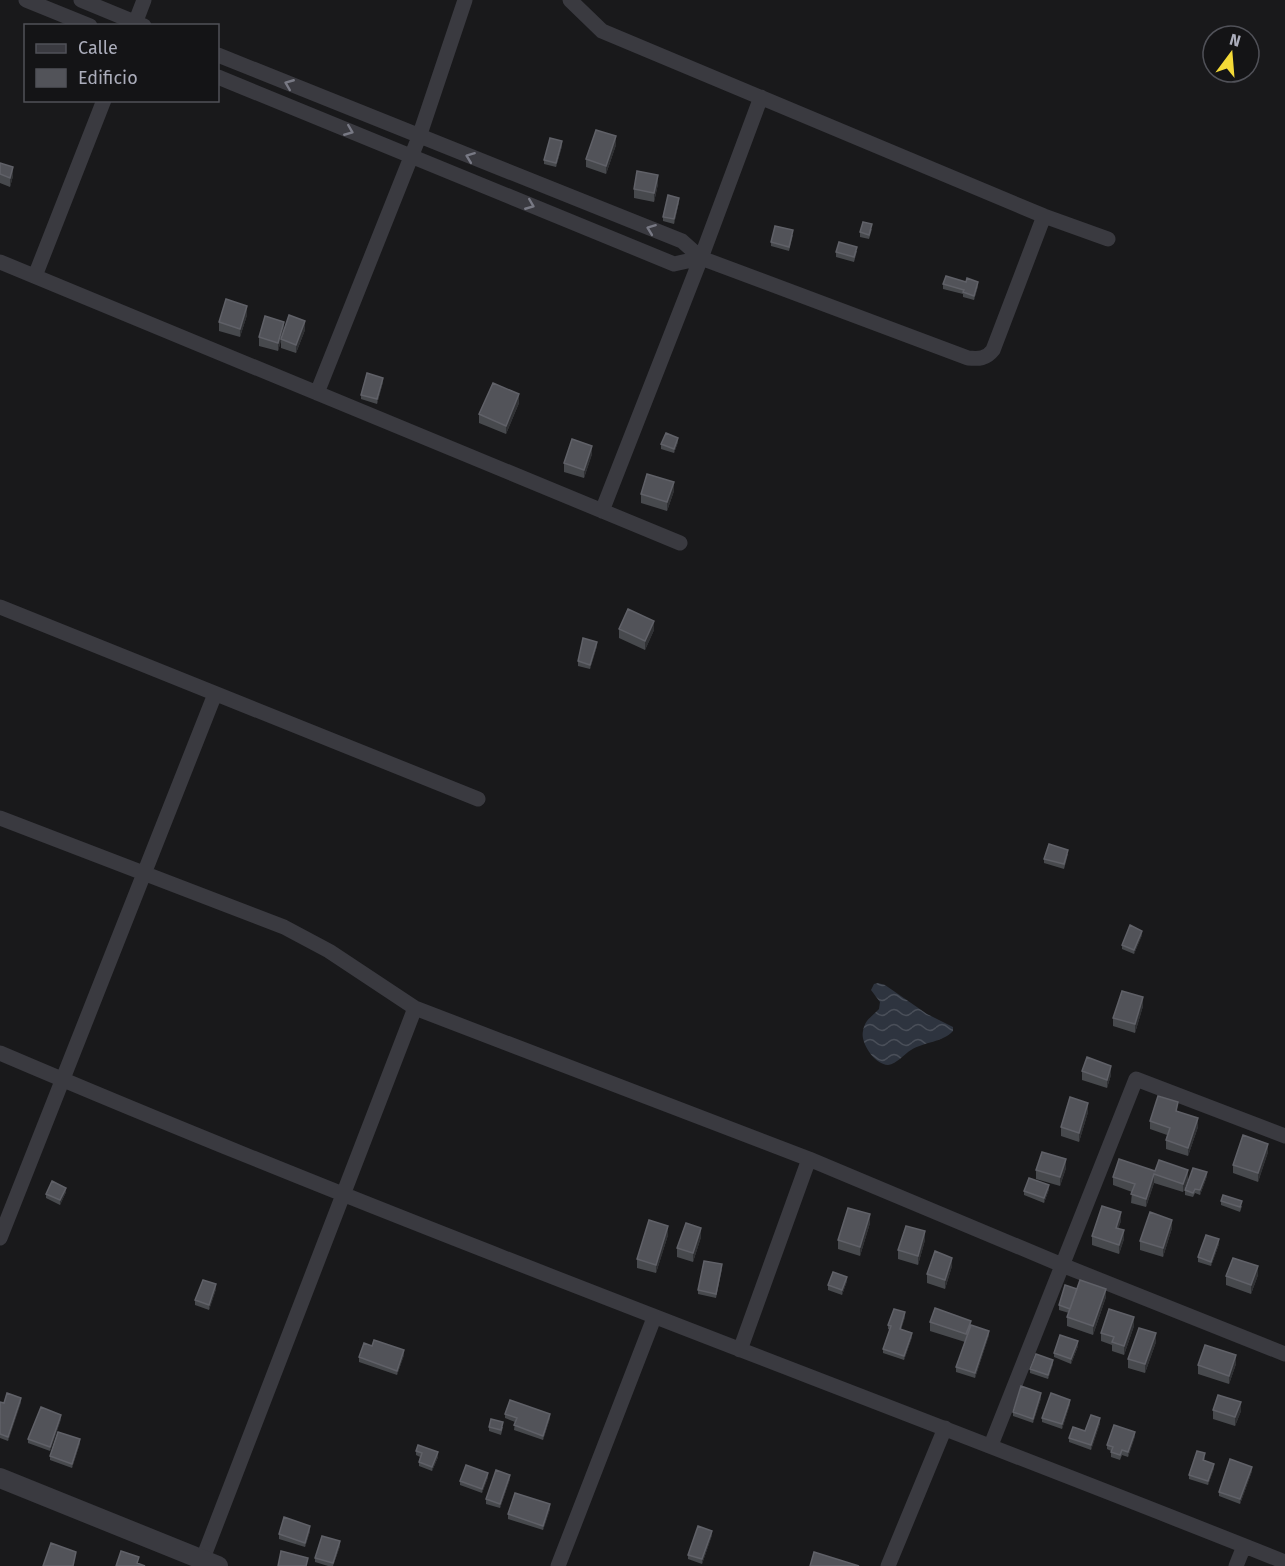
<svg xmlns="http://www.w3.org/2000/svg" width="1285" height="1566" font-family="'Fira Sans',sans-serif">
<defs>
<pattern id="water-waves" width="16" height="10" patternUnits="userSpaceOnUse" patternTransform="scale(1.5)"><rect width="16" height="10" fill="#2e343f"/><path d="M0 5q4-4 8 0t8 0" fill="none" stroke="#4a4f59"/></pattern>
</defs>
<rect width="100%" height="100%" fill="#19191b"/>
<!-- water -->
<path fill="url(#water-waves)" d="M878,983l7,2 42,29 26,13v4c-10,11 -29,11 -42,19 -7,4 -14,14 -23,15 -13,0 -28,-22 -25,-34 2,-12 9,-14 16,-22l1,-7 -9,-12 3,-6z"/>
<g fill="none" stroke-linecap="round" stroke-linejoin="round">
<!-- minor -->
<path stroke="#3a3a40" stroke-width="15" d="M26,0l64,26
M81,0l63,26
M570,0l32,31 442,185 64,23
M134,26l10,-26
M218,55l464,186 19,17 267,100c11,1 18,1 25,-8l51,-134
M218,77l456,187 27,-6
M0,262l680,281
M35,276l69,-176
M317,393l102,-256 46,-137
M602,511l99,-253 60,-161
M0,607l478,192
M0,818l284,109 45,24 86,57 394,151 253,106 223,89
M0,1053c424,181 857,338 1285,509
M0,1238l215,-544
M740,1350l69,-191
M991,1445l145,-366 149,57
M200,1566l215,-558
M558,1566l96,-248
M888,1566l57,-138
M1236,1566l8,-20"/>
<!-- tertiary -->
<path stroke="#3a3a40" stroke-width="20" d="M0,1478l218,88"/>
</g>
<!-- wall -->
<path fill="#47494d" d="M616,145l-10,29 -20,-7v-8z
M562,146l-6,21 -12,-3v-4z
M0,163l13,13 -3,11 -10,-4z
M658,184l-4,18 -20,-4v-9z
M679,202l-5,22 -11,-3v-4z
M872,229l-3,10 -9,-2v-5z
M793,235l-4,16 -18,-5v-4z
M857,251l-3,11 -18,-5v-5z
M966,282l12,4 -4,14 -11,-3v-3l-20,-5v-5z
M247,315l-7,22 -21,-6v-9z
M305,330l-9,23 -15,-5v-8l-3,11 -19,-5v-9l25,-6z
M383,382l-6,22 -16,-5v-4z
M519,403l-13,31 -27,-11v-9z
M678,442l-4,11 -13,-4v-5z
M592,454l-8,24 -20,-6v-9z
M674,491l-7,20 -26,-8v-9z
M619,629l35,1 -9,20 -26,-12z
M597,646l-7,23 -12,-3v-5z
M1068,854l-4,15 -20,-6v-4z
M1142,935l-8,19 -12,-5v-4z
M1143,1006l-8,27 -22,-7v-8z
M1082,1071l29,4 -4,13 -25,-8z
M1178,1111l20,16 -10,29 -22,-7v-9l1,-5 -17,-6v-8z
M1088,1112l-9,30 -18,-6v-9z
M1268,1152l-10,30 -25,-9v-8z
M1066,1168l-6,18 -24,-7v-9z
M1155,1171l33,8 -5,13 -29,-9 -8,24 -15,-4 1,-11 -19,-7v-8z
M1207,1176l-7,19 -5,-2 -2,4 -8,-2v-5z
M1049,1189l-5,14 -20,-8v-4z
M66,1192l-6,13 -14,-7v-4z
M1221,1201l21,5 -2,6 -19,-7z
M1121,1221l-3,7 6,11 -5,15 -27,-9v-9z
M870,1223l-10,33 -22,-7v-9z
M1172,1228l-9,29 -23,-7v-9z
M668,1235l-12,38 -19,-5v-9z
M701,1237l-8,25 -16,-5v-9z
M925,1240l-7,25 -20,-6v-9z
M1219,1244l-8,22 -13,-4v-5z
M952,1266l-7,23 -18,-6v-9z
M722,1269l-6,29 -18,-4v-4z
M1258,1275l-7,19 -25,-9v-9z
M847,1281l-5,14 -14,-5v-5z
M216,1289l-7,21 -14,-5v-5z
M1106,1297l-13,38 -26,-9v-9l2,-4 -10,-3v-5z
M905,1317l-4,12 11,8 -8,23 -21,-7v-4l7,-19 -2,-1v-4z
M930,1322l41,3 18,10 -14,43 -19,-6v-5l9,-25 -35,-11z
M1134,1326l-10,29 -12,-4v-6l-11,-4v-8z
M1156,1342l-11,31 -17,-5v-9z
M1078,1346l-7,18 -17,-7v-4z
M404,1355l-7,20 -38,-13v-5z
M1053,1364l-5,15 -18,-6v-4z
M1236,1364l-7,20 -31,-10v-9z
M1041,1398l-8,25 -20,-7v-4z
M0,1402l4,1 17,-1 -13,39 -8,-3z
M1070,1404l-8,25 -20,-7v-4z
M1213,1410l28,1 -6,15 -22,-7z
M505,1414l45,4 -7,22 -29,-10 1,-8 -10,-4z
M61,1419l-11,32 -22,-8v-4z
M1100,1423l-9,27 -22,-8v-4l16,-7z
M489,1427h14l-2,8 -12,-4z
M1135,1436l-7,21 -6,-2 -2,5 -9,-3v-6l-4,-2v-4z
M80,1443l-8,25 -22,-8v-4z
M416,1451l22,6 -6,14 -13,-5v-4l1,-5 -4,-2z
M1205,1457l-1,3 10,8 -6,17 -19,-6v-4z
M1252,1471l-12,33 -21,-8v-4z
M488,1477l-6,16 -22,-8v-4z
M510,1479l-10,29 -14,-4v-5z
M550,1509l-7,21 -35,-11v-5z
M310,1531l-5,16 -26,-8v-5z
M712,1535l-10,29 -14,-5v-4z
M340,1546l-7,20h-5l-13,-4v-4z"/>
<!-- shaded-wall -->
<path fill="#303134" d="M616,136v9l-10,29v-8z
M562,141v5l-6,21v-4z
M13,167v9l-3,11v-9z
M658,175v9l-4,18v-9z
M679,198v4l-5,22v-5z
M978,282v4l-4,14v-4z
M247,306v9l-7,22v-8z
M305,321v9l-9,23v-8z
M284,322v9l-6,20v-8z
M383,378v4l-6,22v-5z
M519,394v9l-13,31v-8z
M678,438v4l-4,11v-4z
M592,446v8l-8,24v-8z
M674,482v9l-7,20v-9z
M654,621v9l-9,20v-9z
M597,642v4l-7,23v-4z
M1142,931v4l-8,19v-4z
M1143,997v9l-8,27v-9z
M1111,1066v9l-4,13v-8z
M1088,1103v9l-9,30v-9z
M1198,1118v9l-10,29v-8z
M1268,1144v8l-10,30v-9z
M1066,1159v9l-6,18v-9z
M1188,1170v9l-5,13v-8z
M1207,1172v4l-7,19v-5z
M1154,1174v9l-8,24v-8z
M1049,1185v4l-5,14v-5z
M66,1188v4l-6,13v-5z
M1121,1212v9l-5,15v-8z
M870,1214v9l-10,33v-9z
M1172,1220v8l-9,29v-9z
M668,1226v9l-12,38v-8z
M701,1228v9l-8,25v-9z
M1124,1230v9l-5,15v-9z
M925,1231v9l-7,25v-9z
M1219,1239v5l-8,22v-4z
M952,1258v8l-7,23v-9z
M1258,1266v9l-7,19v-9z
M847,1277v4l-5,14v-5z
M216,1284v5l-7,21v-5z
M1106,1289v8l-13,38v-9z
M905,1312v5l-5,16v-4z
M1134,1317v9l-10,29v-9z
M989,1331v4l-14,43v-5z
M912,1333v4l-8,23v-4z
M1156,1333v9l-11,31v-9z
M1078,1341v5l-7,18v-5z
M404,1350v5l-7,20v-4z
M1236,1355v9l-7,20v-8z
M1053,1360v4l-5,15v-4z
M1041,1393v5l-8,25v-4z
M21,1398v4l-13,39v-4z
M1070,1400v4l-8,25v-5z
M1241,1402v9l-6,15v-9z
M550,1414v4l-7,22v-4z
M61,1415v4l-11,32v-4z
M1100,1418v5l-9,27v-5z
M1135,1432v4l-7,21v-5z
M80,1439v4l-8,25v-4z
M438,1452v5l-6,14v-4z
M1214,1464v4l-6,17v-4z
M1252,1467v4l-12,33v-5z
M488,1473v4l-6,16v-4z
M510,1475v4l-10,29v-4z
M550,1504v5l-7,21v-4z
M310,1526v5l-5,16v-4z
M712,1531v4l-10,29v-5z
M340,1541v5l-7,20v-3z"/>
<!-- building -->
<path fill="#525359" stroke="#606168" stroke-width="1.5" d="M596,130l20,6 -10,30 -20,-7z
M550,138l12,3 -6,22 -12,-3z
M0,163l13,4 -3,11 -10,-4z
M637,171l21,4 -4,18 -20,-4z
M668,195l11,3 -5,21 -11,-2z
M863,222l9,2 -3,11 -9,-3z
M775,226l18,4 -4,17 -18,-5z
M839,242l18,5 -3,10 -18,-5z
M946,276l20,6 1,-4 11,4 -4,14 -11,-4 1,-2 -21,-6z
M226,299l21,7 -7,23 -21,-7z
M289,315l16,6 -9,24 -15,-6z
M265,316l19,6 -6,21 -19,-6z
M367,373l16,5 -6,21 -16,-4z
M493,383l26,11 -13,32 -27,-12z
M666,433l12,5 -4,11 -13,-5z
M572,439l20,7 -8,24 -20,-7z
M647,474l27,8 -7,20 -26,-8z
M628,609l26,12 -9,20 -26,-12z
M583,638l14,4 -7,23 -12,-4z
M1049,844l19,6 -4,14 -20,-5z
M1130,925l12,6 -8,19 -12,-5z
M1122,991l21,6 -8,27 -22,-6z
M1087,1057l24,9 -4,14 -25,-9z
M1158,1096l20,6 -2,9 22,7 -10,30 -22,-8 4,-12 -20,-7z
M1070,1097l18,6 -9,30 -18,-6z
M1243,1135l25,9 -10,29 -25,-8z
M1042,1152l24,7 -6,18 -24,-7z
M1119,1159l36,12 4,-11 29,10 -5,14 -29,-10 -8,25 -15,-5 4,-10 -22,-7z
M1193,1168l14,4 -7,18 -5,-1 -2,4 -8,-3z
M1029,1178l20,7 -5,13 -20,-7z
M52,1181l14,7 -6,12 -14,-6z
M1223,1195l19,6 -2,6 -19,-6z
M1102,1206l19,6 -5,16 8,2 -5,15 -27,-9z
M848,1208l22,6 -10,33 -22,-7z
M1150,1212l22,8 -9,28 -23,-7z
M649,1220l19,6 -12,39 -19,-6z
M686,1223l15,5 -8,25 -16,-5z
M906,1226l19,5 -7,25 -20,-6z
M1206,1235l13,4 -8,23 -13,-5z
M935,1251l17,7 -7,22 -18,-6z
M1233,1258l25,8 -7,19 -25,-9z
M704,1261l18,3 -6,30 -18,-4z
M833,1272l14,5 -5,13 -14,-5z
M203,1280l13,4 -7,21 -14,-5z
M1080,1280l26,9 -13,37 -26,-9z
M1065,1285l12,4 -7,20 -11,-4z
M935,1308l36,13 -5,13 -36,-12z
M894,1309l11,3 -5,17 12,4 -8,23 -21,-7 8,-23 -3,-1z
M1109,1309l25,8 -10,29 -12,-4 2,-5 -13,-4z
M971,1325l18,6 -14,42 -19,-6z
M1139,1328l17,5 -11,31 -17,-5z
M1060,1335l18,6 -7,18 -17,-6z
M374,1340l30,10 -7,21 -38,-14 5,-14 8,3z
M1205,1345l31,10 -7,21 -31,-11z
M1036,1354l17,6 -5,15 -18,-6z
M1021,1386l20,7 -8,26 -20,-7z
M7,1393l14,5 -13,39 -8,-3v-32l4,1z
M1051,1393l19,7 -8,24 -20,-6z
M1218,1395l23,7 -6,15 -22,-7z
M510,1400l40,14 -7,22 -29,-11 3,-7 -12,-4z
M41,1407l20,8 -11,32 -22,-8z
M1091,1415l9,3 -9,27 -22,-7 4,-11 12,4z
M491,1419l12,3 -2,8 -12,-3z
M1114,1425l21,7 -7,20 -6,-2 -2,5 -9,-3 2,-5 -6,-2z
M58,1432l22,7 -8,25 -22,-8z
M418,1445l20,7 -6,15 -13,-5 3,-9 -6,-2z
M1197,1451l8,2 -2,7 11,4 -6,17 -19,-6z
M1230,1459l22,8 -12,32 -21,-7z
M466,1465l22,8 -6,16 -22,-8z
M496,1470l14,5 -10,29 -14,-5z
M515,1493l35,11 -7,22 -35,-12z
M284,1517l26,9 -5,17 -26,-9z
M698,1526l14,5 -10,28 -14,-4z
M322,1536l18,5 -7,22 -18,-5z
M51,1543l25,9 -3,14h-30z
M121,1551l18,6 -2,6 8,3h-29z
M281,1551l27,7 -2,8h-28z
M814,1552l45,14h-49z"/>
<!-- one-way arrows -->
<defs><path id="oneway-chevron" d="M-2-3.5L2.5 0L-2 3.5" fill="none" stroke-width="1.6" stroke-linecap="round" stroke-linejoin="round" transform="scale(1.5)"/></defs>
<g stroke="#787984">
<use href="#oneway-chevron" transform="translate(289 84) rotate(-158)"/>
<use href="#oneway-chevron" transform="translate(349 131) rotate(22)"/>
<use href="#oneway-chevron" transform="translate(470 157) rotate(-159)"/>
<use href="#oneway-chevron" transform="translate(530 205) rotate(22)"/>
<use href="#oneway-chevron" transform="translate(651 229) rotate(-159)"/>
</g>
<!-- legend -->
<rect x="24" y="24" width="195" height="78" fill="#141416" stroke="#505158" stroke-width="1.5"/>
<rect x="36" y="44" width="30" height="9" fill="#3a3a40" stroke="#505158" stroke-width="1.5"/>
<text x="78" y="54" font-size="18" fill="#abadbb">Calle</text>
<rect x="36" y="69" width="30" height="18" fill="#525359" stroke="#505158" stroke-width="1.5"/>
<text x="78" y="84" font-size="18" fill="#abadbb">Edificio</text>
<!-- north arrow -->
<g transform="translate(1231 54) rotate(16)"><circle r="28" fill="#141416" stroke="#505158" stroke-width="1.5"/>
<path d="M0-4.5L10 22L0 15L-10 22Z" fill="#f4da37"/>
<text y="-9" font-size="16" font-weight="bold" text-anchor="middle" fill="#abadbb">N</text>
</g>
</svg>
